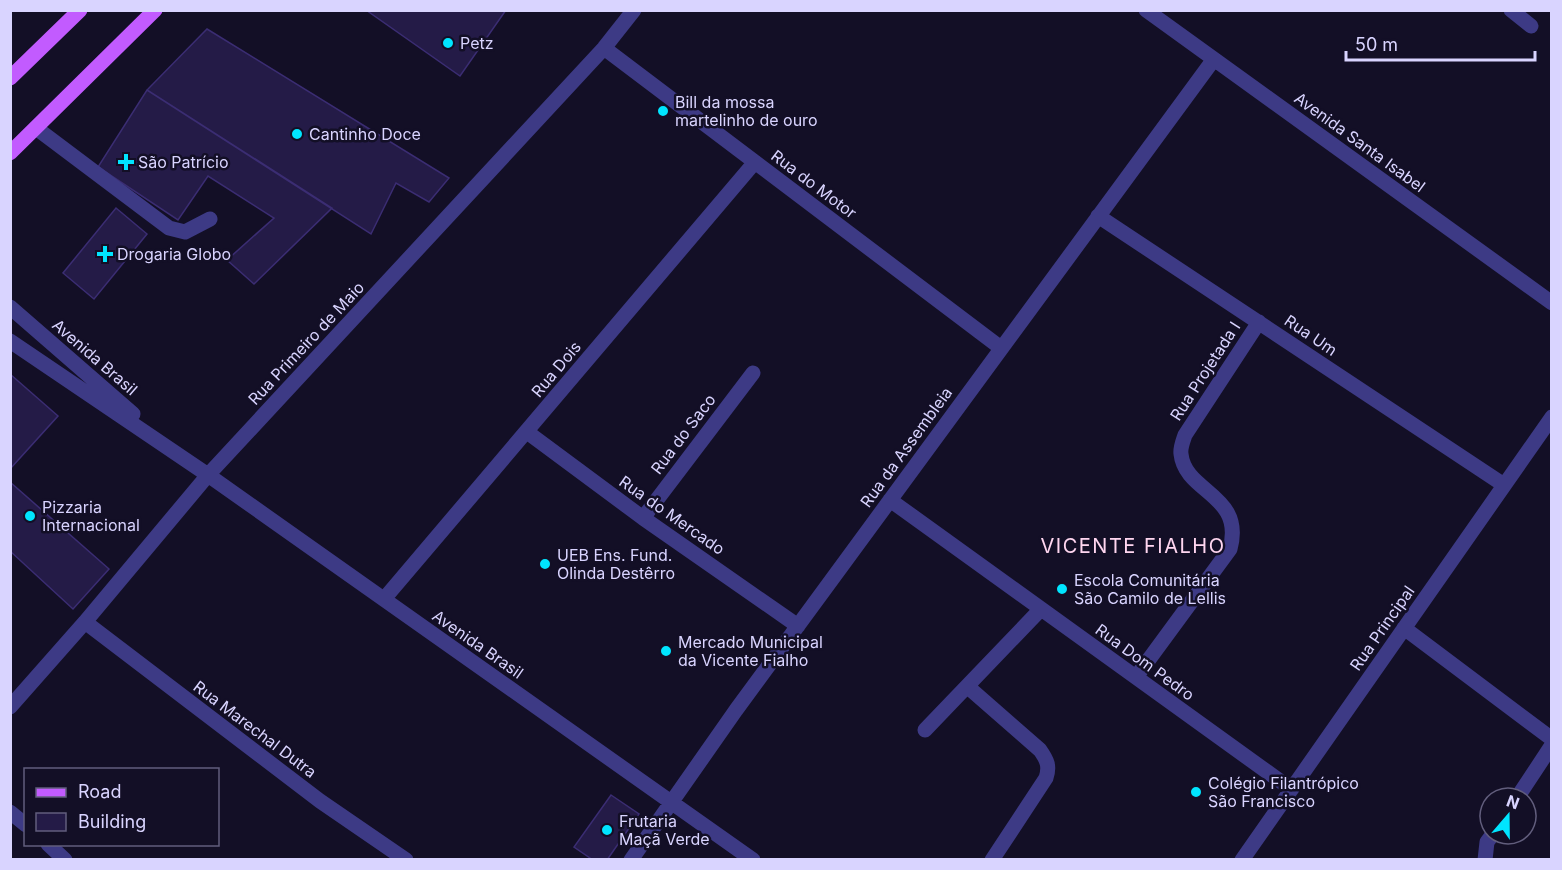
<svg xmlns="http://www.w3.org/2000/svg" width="1562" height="870" font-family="Inter,sans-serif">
<rect width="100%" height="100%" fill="#130f26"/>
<!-- building -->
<path fill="#241b47" stroke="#3b2d73" stroke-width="1.5" d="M366,10h140l-46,66z
M207,29l242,149 -20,24 -33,-19 -25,51 -224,-144z
M147,90l185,118 -78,76 -27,-24 47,-42 -66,-42 -30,44 -80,-53z
M116,208l31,26 -53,65 -31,-26z
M10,374l48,42 -48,53z
M10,482l99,87 -36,40 -63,-58z
M611,795l28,19 -32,46h-14l-19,-13z"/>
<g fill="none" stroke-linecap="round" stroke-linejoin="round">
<!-- minor -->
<path stroke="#3d3a85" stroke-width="15" d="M1146,10l406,293
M1511,10l20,16
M604,48l397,300
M36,128l133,100 16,4 25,-13
M1098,216l406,269
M10,307l123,107
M10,341l198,134 545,385
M527,432l116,86 155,108
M890,500l401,289
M643,518l110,-145
M384,599l371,-437
M85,622l235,179 86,59
M1404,628l148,111
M1136,677l94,-128c15,-55 -45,-56 -49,-95 -1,-6 2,-13 4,-19l74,-113
M968,687l72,63c7,10 10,16 6,28l-54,82
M10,707l75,-85 123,-147 396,-427 30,-38
M925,730l116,-121
M1517,798l35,-53
M10,812l16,13
M48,844l17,16
M631,860l105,-150 478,-651
M1242,860l310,-443
M1485,860l2,-18 6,-8"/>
<!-- major -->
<path stroke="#c25bff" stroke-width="15" d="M10,78l70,-68
M10,153l145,-143"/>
</g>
<!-- markers -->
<g fill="#00e5ff" stroke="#130f26" stroke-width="2">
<circle cx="448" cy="43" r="6"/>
<circle cx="663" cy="111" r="6"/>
<circle cx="297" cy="134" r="6"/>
<path d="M123 153h6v6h6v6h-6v6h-6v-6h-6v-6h6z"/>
<path d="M102 245h6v6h6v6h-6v6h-6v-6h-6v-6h6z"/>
<circle cx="30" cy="516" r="6"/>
<circle cx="545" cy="564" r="6"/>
<circle cx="1062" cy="589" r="6"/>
<circle cx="666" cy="651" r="6"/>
<circle cx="1196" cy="792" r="6"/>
<circle cx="607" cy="830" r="6"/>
</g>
<g text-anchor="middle" stroke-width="5" stroke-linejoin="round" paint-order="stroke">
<!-- poi labels -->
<g font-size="16" fill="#d9d4ff" stroke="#130f26" text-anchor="start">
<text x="460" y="49">Petz</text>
<text x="675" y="108">Bill da mossa<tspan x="675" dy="18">martelinho de ouro</tspan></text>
<text x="309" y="140">Cantinho Doce</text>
<text x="138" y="168">São Patrício</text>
<text x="117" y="260">Drogaria Globo</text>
<text x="42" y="513">Pizzaria<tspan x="42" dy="18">Internacional</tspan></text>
<text x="557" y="561">UEB Ens. Fund.<tspan x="557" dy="18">Olinda Destêrro</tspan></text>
<text x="1074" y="586">Escola Comunitária<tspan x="1074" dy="18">São Camilo de Lellis</tspan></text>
<text x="678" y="648">Mercado Municipal<tspan x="678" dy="18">da Vicente Fialho</tspan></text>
<text x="1208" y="789">Colégio Filantrópico<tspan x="1208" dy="18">São Francisco</tspan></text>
<text x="619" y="827">Frutaria<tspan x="619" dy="18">Maçã Verde</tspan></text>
</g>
<!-- street labels -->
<g font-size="16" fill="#d9d4ff" stroke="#130f26">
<text transform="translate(1360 142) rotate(36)" y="6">Avenida Santa Isabel</text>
<text transform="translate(814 184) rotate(37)" y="6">Rua do Motor</text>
<text transform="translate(1311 335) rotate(34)" y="6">Rua Um</text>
<text transform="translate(306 343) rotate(-47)" y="6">Rua Primeiro de Maio</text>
<text transform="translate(95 357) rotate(41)" y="6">Avenida Brasil</text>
<text transform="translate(556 369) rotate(-50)" y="6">Rua Dois</text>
<text transform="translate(1205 371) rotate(-57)" y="6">Rua Projetada I</text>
<text transform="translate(683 434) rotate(-53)" y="6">Rua do Saco</text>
<text transform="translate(906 447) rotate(-54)" y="6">Rua da Assembleia</text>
<text transform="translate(672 515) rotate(35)" y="6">Rua do Mercado</text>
<text transform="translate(1382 628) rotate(-55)" y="6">Rua Principal</text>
<text transform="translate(478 644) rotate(35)" y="6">Avenida Brasil</text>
<text transform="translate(1145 662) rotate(36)" y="6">Rua Dom Pedro</text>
<text transform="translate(255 729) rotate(37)" y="6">Rua Marechal Dutra</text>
</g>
<!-- quarter labels -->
<g font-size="20" letter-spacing="1.5" fill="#ffd6f0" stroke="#130f26">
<text x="1133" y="553">VICENTE FIALHO</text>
</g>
</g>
<!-- border -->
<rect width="1562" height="870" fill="none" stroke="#d9d4ff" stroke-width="24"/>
<!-- legend -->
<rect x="24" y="768" width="195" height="78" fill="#130f26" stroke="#625e7d" stroke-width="1.5"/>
<rect x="36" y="788" width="30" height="9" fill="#c25bff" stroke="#625e7d" stroke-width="1.5"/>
<text x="78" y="798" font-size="18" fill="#d9d4ff">Road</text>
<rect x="36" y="813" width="30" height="18" fill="#241b47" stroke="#625e7d" stroke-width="1.5"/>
<text x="78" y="828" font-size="18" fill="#d9d4ff">Building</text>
<!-- north arrow -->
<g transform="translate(1508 816) rotate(20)"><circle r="28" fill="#130f26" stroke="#625e7d" stroke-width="1.5"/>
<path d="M0-4.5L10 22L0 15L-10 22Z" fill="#00e5ff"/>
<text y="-9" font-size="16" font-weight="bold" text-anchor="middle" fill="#d9d4ff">N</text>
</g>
<!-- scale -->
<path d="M1346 51v9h189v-9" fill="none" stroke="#d9d4ff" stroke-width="3"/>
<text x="1355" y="51" font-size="18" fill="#d9d4ff" stroke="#130f26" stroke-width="4.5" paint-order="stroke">50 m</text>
</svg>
